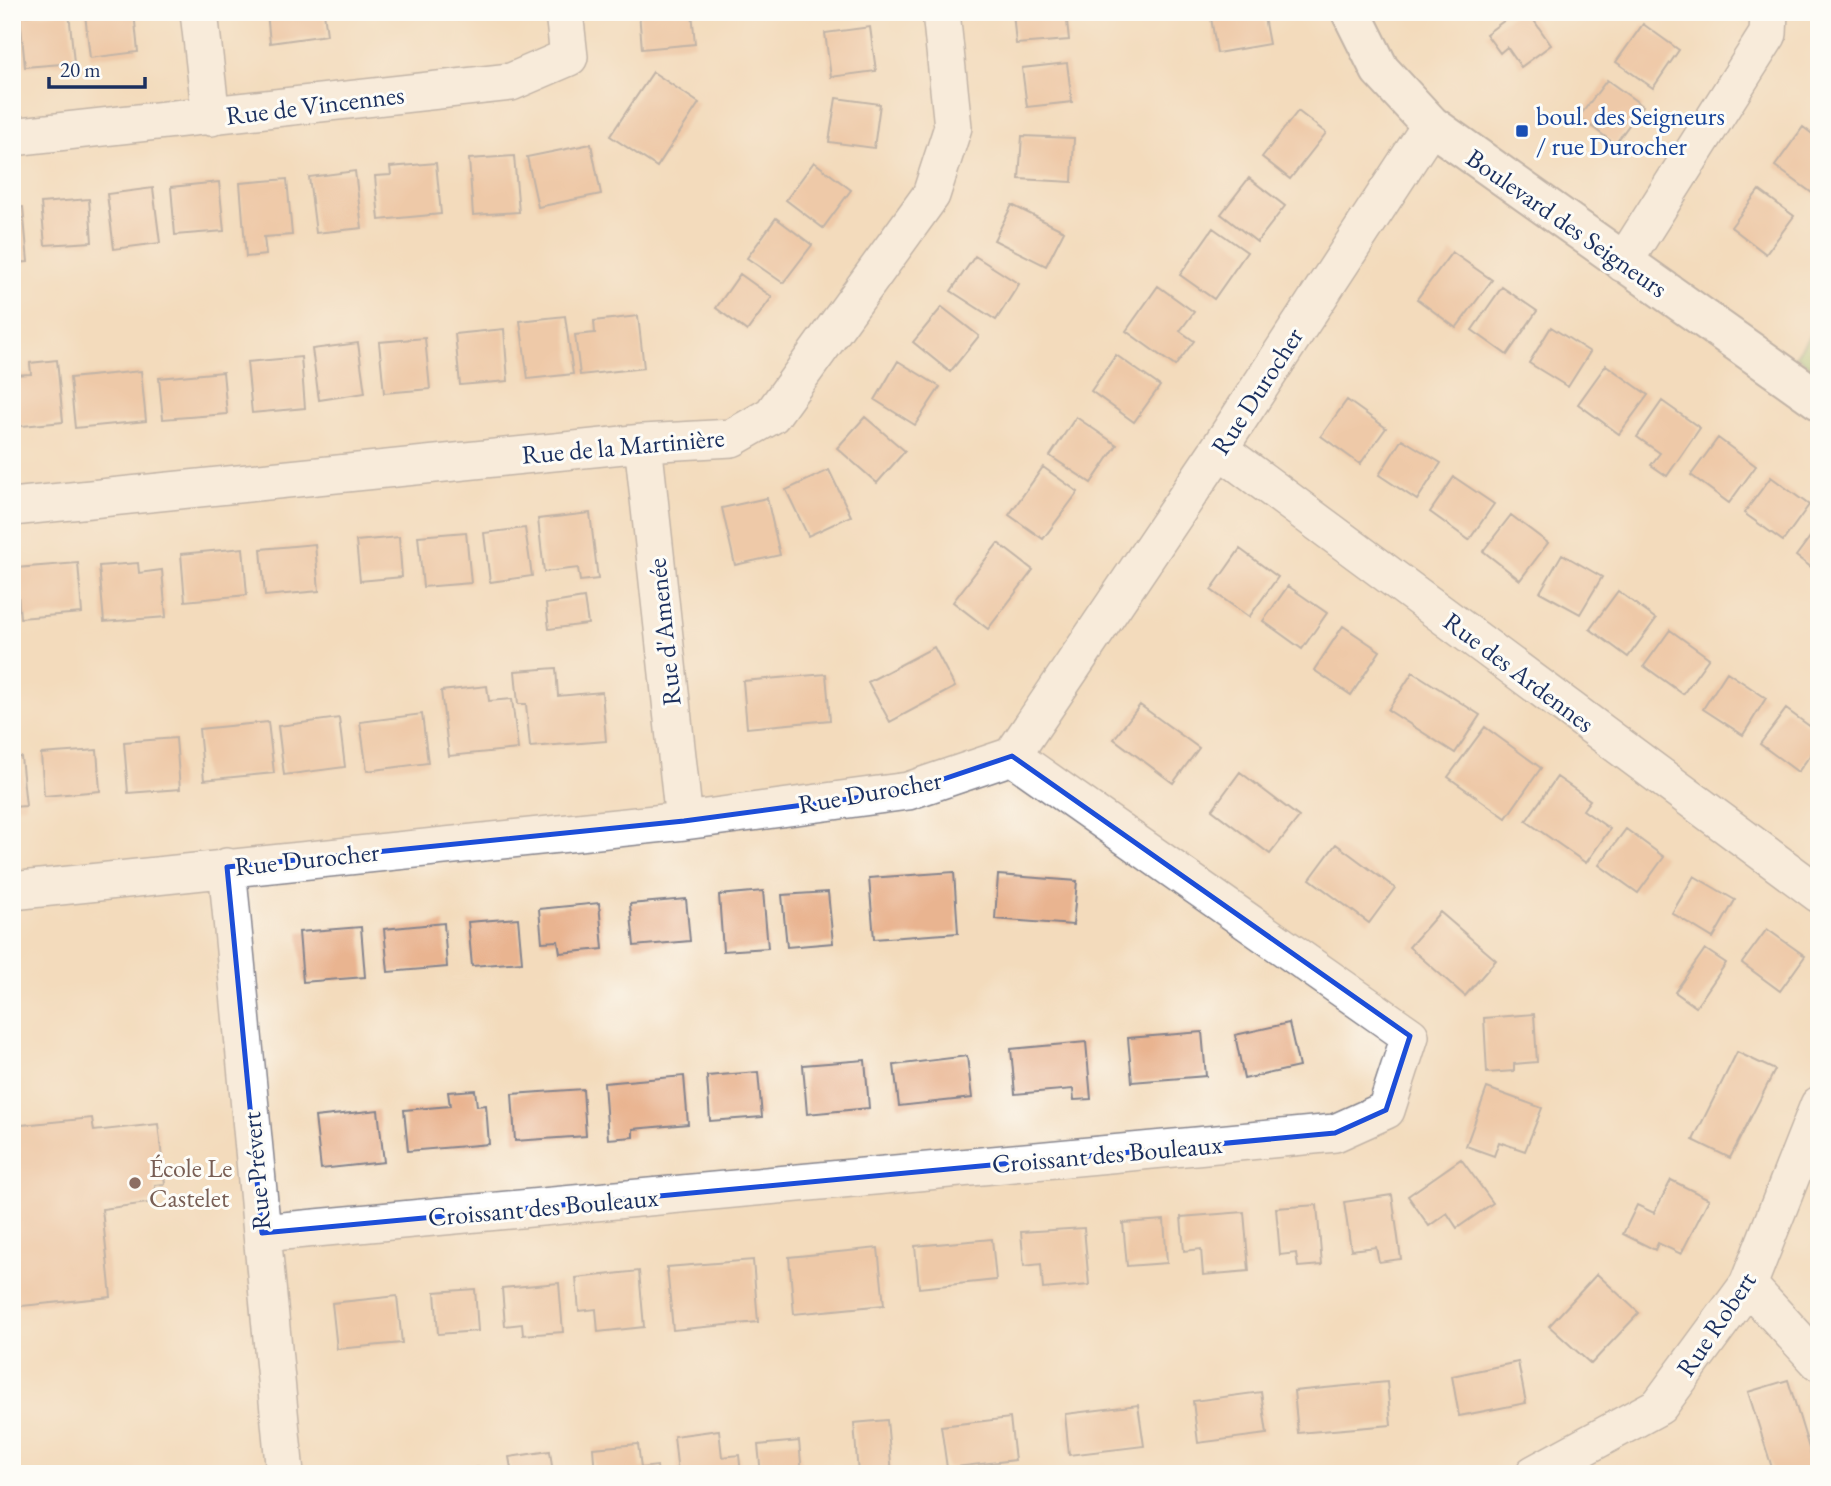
<svg xmlns="http://www.w3.org/2000/svg" width="1831" height="1486" font-family="'EB Garamond',serif">
<rect width="100%" height="100%" fill="#fdfcf7"/>
<filter id="ink" filterUnits="userSpaceOnUse"><feTurbulence type="fractalNoise" baseFrequency=".0143" numOctaves="2"/><feDisplacementMap in="SourceGraphic" scale="14" xChannelSelector="R" yChannelSelector="G"/><feConvolveMatrix kernelMatrix="1 2 1 2 8 2 1 2 1" color-interpolation-filters="sRGB"/></filter>
<filter id="wash" filterUnits="userSpaceOnUse"><feTurbulence type="fractalNoise" baseFrequency=".00686" numOctaves="4" result="noise"/><feDisplacementMap in="SourceGraphic" scale="28" xChannelSelector="R" yChannelSelector="G"/><feGaussianBlur stdDeviation="1.57" result="paint"/><feColorMatrix in="noise" values="0 0 0 0 0 0 0 0 0 0 0 0 0 0 0 0 0 1.4 0 .05"/><feComposite in="paint" operator="in"/></filter>
<g filter="url(#wash)">
<rect width="100%" height="100%" fill="#f3dbbc"/>
<!-- green -->
<path fill="#93ca7d" stroke="#577c6e" stroke-width="2" d="M1819,321v51l-23,-16z"/>
<g id="blocks">
<!-- building -->
<path fill="#e9b490" d="M69,12l5,51 -49,4 -5,-51z
M101,12h33l4,40 -48,6 -5,-44z
M267,12h57l3,23 -57,8z
M450,12h48v3l-47,5z
M639,12h53l3,32 -53,5z
M1013,12h53l3,28 -53,4z
M1210,12h53l6,32 -52,9z
M1516,12h12l23,33 -30,22 -14,-20 -7,6 -14,-19z
M1643,24l36,26 -26,38 -37,-26z
M870,27l6,44 -45,6 -6,-44z
M1067,63l5,39 -45,5 -5,-39z
M653,72l46,31 -42,64 -47,-31z
M1607,80l36,26 -28,38 -36,-27z
M836,98l44,6 -6,44 -45,-6z
M1298,111l28,22 -36,46 -28,-22z
M1803,127l16,12v59l-44,-32z
M1022,136l52,2 -2,44 -53,-3z
M591,144l10,50 -63,13 -11,-50z
M514,156l5,56 -46,3 -4,-56z
M814,162l37,28 -28,38 -37,-28z
M436,163l5,51 -62,6 -4,-44 16,-1 -1,-8z
M355,171l7,57 -46,5 -7,-56z
M1249,178l36,28 -28,36 -36,-28z
M287,179l5,56 -28,2 2,18 -20,2 -6,-74z
M219,182l5,49 -49,4 -4,-48z
M153,188l7,55 -46,6 -7,-55z
M1759,190l35,26 -28,38 -35,-27z
M89,199l3,43 -47,3 -4,-42z
M1012,205l52,26 -18,35 -52,-26z
M23,207l5,55 -16,1v-55z
M776,218l36,27 -29,38 -36,-25z
M1213,228l34,24 -33,47 -34,-24z
M1452,252l40,28 -36,48 -39,-29z
M975,256l44,28 -23,36 -45,-29z
M740,274l32,23 -25,34 -31,-23z
M1158,286l36,26 -14,19 14,10 -19,25 -49,-35z
M1502,287l35,24 -30,44 -35,-25z
M942,307l37,29 -29,36 -37,-30z
M565,316l8,58 -45,5 -8,-58z
M638,316l6,52 -64,7 -5,-40 20,-2 -1,-12z
M1551,327l39,25 -22,35 -39,-24z
M504,329l4,52 -48,4 -5,-51z
M425,338l5,51 -46,4 -5,-51z
M358,343l7,50 -46,7 -7,-51z
M1116,355l44,31 -26,36 -43,-31z
M301,357l4,51 -53,5 -5,-51z
M57,360l6,62 -51,5v-52l19,-1 -1,-11z
M898,361l42,26 -25,38 -40,-25z
M1606,365l42,30 -29,39 -41,-30z
M141,371l5,50 -71,7 -5,-50z
M223,372l4,42 -64,5 -4,-41z
M1347,400l39,28 -26,36 -39,-28z
M1662,401l38,27 -33,48 -16,-11 9,-12 -23,-16z
M865,417l40,34 -28,32 -40,-35z
M1076,417l41,28 -26,38 -41,-27z
M1718,438l38,28 -27,37 -38,-28z
M1402,439l39,24 -24,37 -38,-25z
M1043,467l35,25 -35,47 -34,-24z
M829,470l22,46 -43,20 -22,-46z
M1454,477l40,27 -25,36 -39,-28z
M1771,477l38,28 -26,36 -39,-28z
M767,498l13,57 -45,10 -13,-57z
M590,513l8,66 -18,2 -2,-13 -34,4 -6,-53z
M1511,515l37,28 -28,37 -37,-29z
M1819,525v48l-23,-17z
M525,528l7,48 -42,6 -6,-49z
M466,532l5,51 -48,4 -5,-51z
M399,537l3,40 -42,4 -4,-40z
M998,543l35,27 -45,59 -35,-27z
M315,544l4,47 -54,5 -4,-47z
M243,548l4,47 -62,6 -4,-47z
M1240,549l38,28 -29,40 -38,-27z
M1562,554l40,23 -22,37 -40,-22z
M78,563l4,50 -62,5 -4,-50z
M138,563l1,10 23,-3 4,47 -62,5 -5,-56z
M1288,586l39,27 -25,36 -39,-28z
M1618,591l38,28 -28,38 -38,-28z
M584,598l4,26 -39,5 -3,-25z
M1343,626l37,25 -29,44 -37,-25z
M1670,630l39,28 -26,36 -39,-28z
M934,647l21,40 -65,35 -22,-40z
M556,668l2,28 44,-4 4,49 -76,6 -4,-43h-8l-3,-33z
M1413,672l67,43 -25,38 -67,-43z
M1727,672l39,26 -23,37 -40,-26z
M826,674l4,46 -83,8 -4,-47z
M487,686l2,15 23,-2 6,50 -69,7 -8,-65z
M1140,705l59,43 -26,35 -59,-44z
M1786,709l33,24v10l-21,29 -38,-28z
M422,714l6,49 -61,8 -7,-49z
M339,718l6,49 -61,8 -6,-49z
M268,722l6,51 -70,7 -5,-51z
M1485,727l56,41 -35,50 -58,-41z
M176,738l4,51 -52,4 -4,-51z
M97,750l3,41 -56,5 -3,-42z
M21,757l5,49 -14,1v-49z
M1240,772l59,45 -29,37 -58,-44z
M1557,777l33,23 -7,10 27,19 -24,34 -60,-42z
M1626,829l38,28 -26,36 -39,-28z
M1336,844l59,44 -26,35 -59,-44z
M954,872l4,61 -84,6 -5,-61z
M998,875l79,6 -4,44 -78,-6z
M1694,876l41,24 -22,38 -41,-25z
M763,891l5,57 -45,3 -4,-56z
M828,892l5,51 -46,4 -5,-52z
M686,899l4,42 -56,5 -4,-42z
M599,903l4,46 -43,4 -2,-12 -16,1 -3,-33z
M1440,912l56,48 -31,36 -56,-49z
M518,918l4,44 -50,4 -4,-44z
M444,923l3,44 -59,5 -4,-43z
M361,927l4,50 -62,5 -4,-50z
M1767,929l38,27 -25,35 -38,-28z
M1705,949l21,14 -30,44 -21,-15z
M1534,1014l3,48 -23,2v7l-27,2 -3,-55z
M1289,1023l10,44 -55,12 -9,-44z
M1202,1032l4,44 -74,6 -4,-44z
M1086,1042l5,57 -17,1 -1,-11 -58,5 -4,-45z
M1737,1052l38,18 -45,88 -37,-18z
M967,1056l5,42 -73,8 -5,-41z
M865,1060l4,48 -62,6 -4,-49z
M758,1072l4,45 -52,4 -3,-45z
M684,1076l4,48 -55,5v8l-25,2 -4,-56z
M1487,1088l55,20 -17,43 -26,-9 -5,14 -28,-10z
M583,1089l3,47 -71,5 -3,-47z
M475,1090l2,16 9,-1 3,39 -81,7 -4,-41 46,-4 -2,-14z
M378,1110l6,52 -63,7 -6,-52z
M92,1118l2,13 64,-7 7,60 -10,1 1,17 -54,7 9,88 -99,10v-181z
M1461,1159l32,44 -36,25 -10,-15 -18,13 -21,-30z
M1671,1180l38,19 -28,55 -23,-11 -3,7 -32,-16 14,-29 17,8z
M1392,1195l9,64 -22,3 -3,-15 -25,3 -7,-48z
M1317,1205l5,60 -24,2 -2,-14 -16,2 -4,-47z
M1244,1212l5,59 -46,4 -2,-26 -17,2 -3,-34z
M1164,1220l3,43 -40,3 -4,-43z
M1084,1228l5,57 -46,4 -2,-25 -17,2 -3,-34z
M992,1239l4,41 -77,8 -4,-42z
M878,1248l6,57 -90,9 -5,-57z
M753,1260l5,62 -85,8 -6,-63z
M639,1271l5,56 -46,5 -2,-23 -17,2 -3,-33z
M1597,1274l42,39 -48,51 -42,-38z
M559,1283l4,49 -40,3 -1,-11 -17,2 -3,-38z
M475,1289l3,42 -40,3 -3,-42z
M397,1296l5,47 -65,6 -5,-46z
M1518,1362l8,41 -67,13 -7,-40z
M1788,1380l29,94h-43l-26,-82z
M1387,1382l4,43 -93,8 -4,-42z
M1261,1392l6,42 -69,9 -5,-42z
M1138,1405l6,41 -75,9 -4,-41z
M1010,1418l5,42 -68,8 -6,-42z
M887,1420l5,54h-34l-4,-51z
M719,1430l3,27 17,-2 2,19h-63l-4,-38z
M799,1441l3,33h-41l-3,-29z
M638,1444l3,24 16,-2 1,8h-63l-2,-26z
M550,1451l3,23h-41l-3,-17z
M484,1467l1,7h-58v-2z"/>
</g>
</g>
<g filter="url(#ink)">
<use href="#blocks" fill-opacity="0" stroke="#87858d" stroke-width="2"/>
<g fill="none" stroke-linecap="round" stroke-linejoin="round">
<!-- street casing -->
<g stroke="#87858d" stroke-width="40">
<path id="street" d="M199,12l12,105
M12,137l499,-55 58,-25 -5,-45
M1623,263l145,-229 1,-22
M643,443l41,378
M1219,449l600,445
M12,507l631,-64 89,-5 40,-23 159,-220 22,-68 -12,-115
M227,867l58,607
M12,891l672,-70 224,-30 104,-35 207,-307 212,-324
M262,1233l1073,-100 51,-23 24,-74 -398,-280
M1748,1285l71,77
M1534,1474l125,-68 89,-121 71,-180"/>
</g>
<!-- secondary casing -->
<g stroke="#87858d" stroke-width="42">
<path id="secondary" d="M1351,12l29,58 51,55 388,275"/>
</g>
<!-- street -->
<use href="#street" stroke="#fff" stroke-width="37"/>
<!-- secondary -->
<use href="#secondary" stroke="#fff" stroke-width="38"/>
</g>
</g>
<!-- marked area -->
<path d="M0 0H1831V1486H0ZM1012,756l398,280 -24,74 -51,23 -1073,100 -35,-366 457,-46 224,-30z" fill="#f3dbbc" fill-opacity=".55" fill-rule="evenodd"/>
<path fill="none" stroke="#1d4ed8" stroke-width="5" stroke-linejoin="round" d="M1012,756l398,280 -24,74 -51,23 -1073,100 -35,-366 457,-46 224,-30z"/>
<!-- markers -->
<rect fill="#1a4fb4" stroke="#fdfcf7" stroke-width="2.5" x="1515" y="124" width="14" height="14" rx="3.5"/>
<circle fill="#8d6e63" stroke="#fdfcf7" stroke-width="2.5" cx="135" cy="1183" r="7"/>
<g text-anchor="middle" stroke-width="6" stroke-linejoin="round" paint-order="stroke">
<!-- street labels -->
<g font-size="26" fill="#1b2f5e" stroke="#fdfcf7">
<text transform="translate(315 105) rotate(-7)" y="9">Rue de Vincennes</text>
<text transform="translate(1567 223) rotate(35)" y="9">Boulevard des Seigneurs</text>
<text transform="translate(1257 391) rotate(-57)" y="9">Rue Durocher</text>
<text transform="translate(623 446) rotate(-5)" y="9">Rue de la Martinière</text>
<text transform="translate(664 632) rotate(-96)" y="9">Rue d'Amenée</text>
<text transform="translate(1519 672) rotate(37)" y="9">Rue des Ardennes</text>
<text transform="translate(870 792) rotate(-10)" y="9">Rue Durocher</text>
<text transform="translate(307 859) rotate(-6)" y="9">Rue Durocher</text>
<text transform="translate(1107 1154) rotate(-5)" y="9">Croissant des Bouleaux</text>
<text transform="translate(256 1171) rotate(-95)" y="9">Rue Prévert</text>
<text transform="translate(543 1207) rotate(-5)" y="9">Croissant des Bouleaux</text>
<text transform="translate(1716 1324) rotate(-56)" y="9">Rue Robert</text>
</g>
<!-- transit labels -->
<g font-size="26" fill="#164399" stroke="#fdfcf7" text-anchor="start">
<text x="1536" y="125">boul. des Seigneurs<tspan x="1536" dy="30">/ rue Durocher</tspan></text>
</g>
<!-- education labels -->
<g font-size="26" fill="#785e54" stroke="#fdfcf7" text-anchor="start">
<text x="149" y="1177">École Le<tspan x="149" dy="30">Castelet</tspan></text>
</g>
</g>
<!-- margin -->
<rect width="1831" height="1486" fill="none" stroke="#fdfcf7" stroke-width="42"/>
<!-- scale -->
<path d="M49 77v10h96v-10" fill="none" stroke="#1b2f5e" stroke-width="3.5"/>
<text x="60" y="77" font-size="21" fill="#1b2f5e" stroke="#fdfcf7" stroke-width="5" paint-order="stroke">20 m</text>
</svg>
